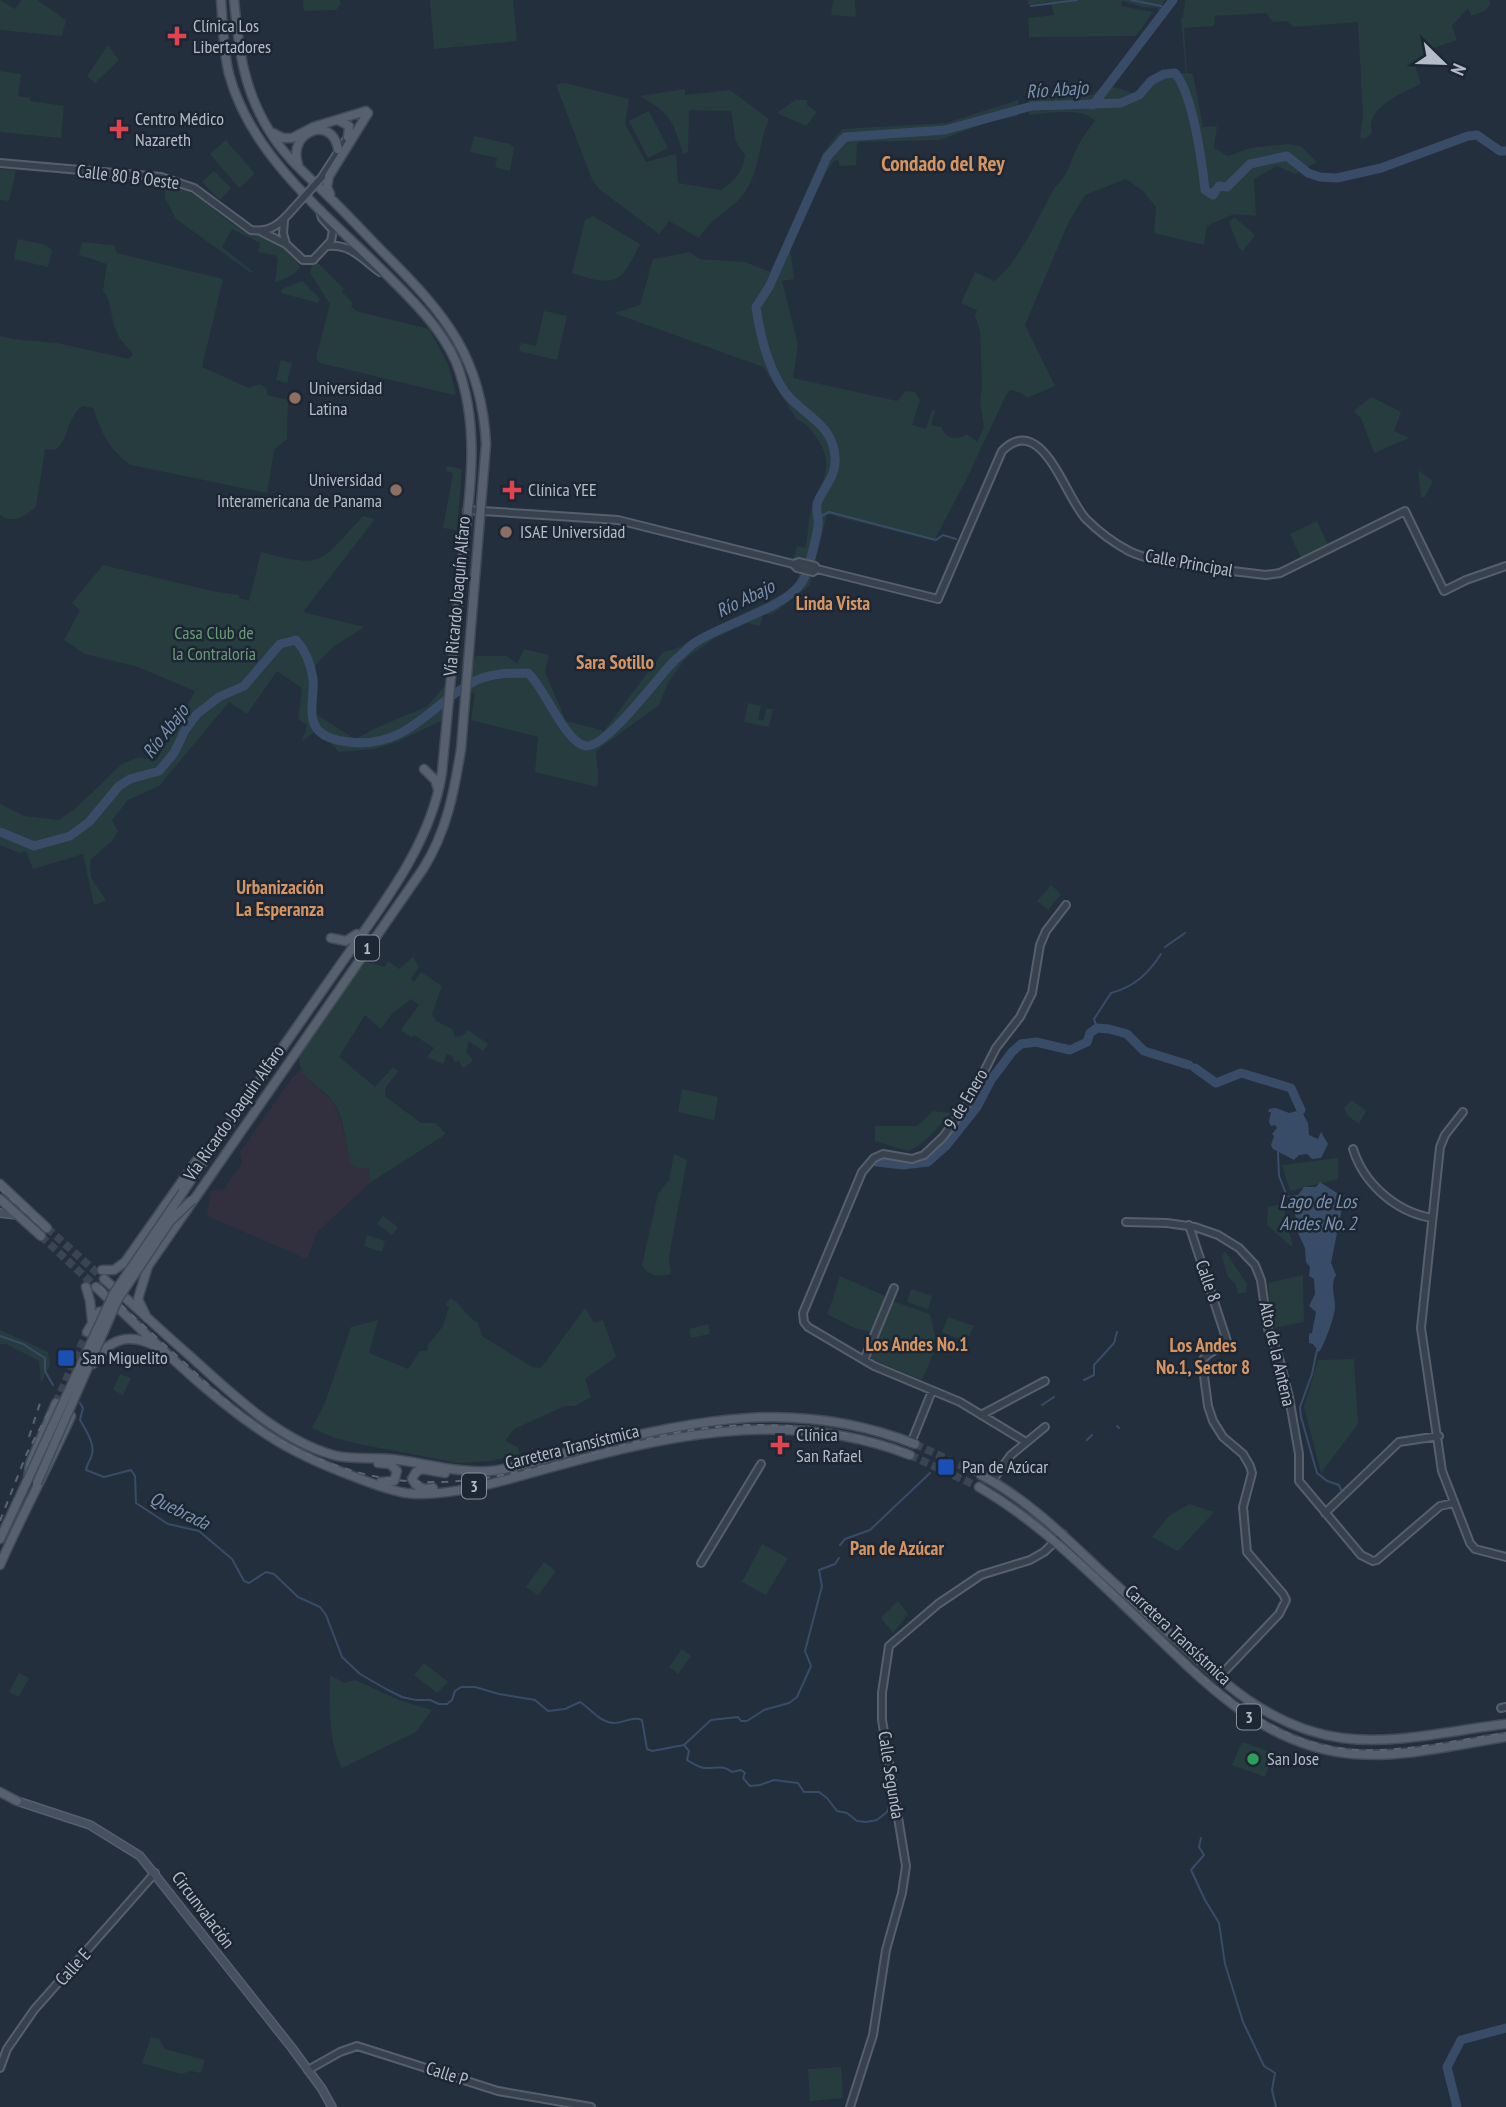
<svg xmlns="http://www.w3.org/2000/svg" width="1506" height="2107" font-family="'PT Sans Narrow',sans-serif">
<rect width="100%" height="100%" fill="#242f3e"/>
<!-- medical -->
<path fill="#32303f" d="M301,1069l8,11 24,21 8,19 10,44 17,2 3,16 -54,50 -10,27 -100,-43 4,-25 13,-2 18,-26 -2,-11 52,-74z"/>
<!-- green -->
<path fill="#263c3f" d="M0,0l15,9 7,-9h15l29,20 -4,16 -62,-6z
M303,0h37v5l-4,5 -32,1z
M430,0h83l4,41 -83,8z
M833,0h22l1,17 -25,-2z
M1028,0h137l-4,7 2,5h-4l-1,-4 -15,-1 -20,-6 -2,5 32,6 -17,24 -107,1 -1,-19 26,-3 -3,-13 -23,3z
M1185,0h304l1,5 -5,6 -14,5 -3,-8 -16,18 5,14 -26,9v5l-17,8 7,22c-18,8 -57,24 -49,49l-6,5h-6l3,-24 -5,-92 -65,5 -6,-6 -14,1 -7,-9 -51,3 -1,10 -30,2 3,45 6,1 10,53 14,-1 -3,22 14,8 22,-8 39,-4 13,3 15,15 -22,12 -18,-8 -23,13 2,37 -22,-2 -27,12 -3,19 -50,-12 2,-26 -13,-16 -17,-12 -41,16 -17,28 -43,102 30,61 -28,12 -5,-5 -12,-3 -4,5 -39,83 -33,63 -107,-27 -12,49 -21,-5 3,-12 8,2c4,-13 2,-24 6,-37 11,-32 27,-47 2,-78 -5,-7 -8,-11 -16,-13l-34,-53 -149,-54 26,-8 13,-46 37,-7 9,7 46,3 25,10 53,-119 19,-24 104,-6 72,-23v16l-27,5 -51,19 -80,2 -3,2 -1,21 -16,1 -2,-6 -4,1 -7,10 -37,77 4,31 -12,2 16,64 -5,33 104,23 9,-10 9,1 5,8 -8,25 14,4 6,-19h3l-4,15 10,2c5,12 15,14 26,7l10,8 7,-15 -4,-25 2,-16 -2,-55 -5,-16 2,-5 -16,-7 14,-31 19,9c25,-18 45,-66 61,-94 14,-12 15,-26 24,-43 4,-8 10,-16 16,-23 -13,-15 -48,-7 -66,-6l-1,-20h65l7,-7 14,-1 22,7 28,-19 22,-2 -5,-54 2,-3z
M108,45l11,15 -24,23 -8,-7z
M0,71l21,3 -3,22 12,2v3l34,5 -3,32 -61,-6z
M565,83l64,16 -4,25 21,38 30,-8 2,29 43,7c15,-10 21,-17 24,-35l-9,-13 -5,-31 -42,-1 -1,42 -5,1c-12,-35 -11,-38 -43,-57l45,-7v6l45,-5 39,29c-11,24 -9,56 -27,77 -14,16 -29,20 -43,42l-30,-17 -10,13 -60,-45 -7,-10 -36,-94z
M795,100h12v5l10,7 -11,14 -29,-13z
M649,111l19,37 -20,10 -19,-37z
M474,136l36,8 4,4 -4,23 -15,-4 2,-9 -27,-6z
M226,140l29,34 -16,14 -29,-34z
M0,169l16,1 -7,31 -9,-1z
M214,171l17,17 -11,12 -18,-18z
M165,182c34,9 45,28 73,45 9,5 17,5 26,8 14,5 30,19 36,32 -6,9 -15,12 -25,15l3,-23 -3,-4 -17,-3 2,-9 -28,-14 -10,18 30,24 -1,2 -75,-54 -11,-21z
M593,216l47,28c-19,41 -26,43 -68,29l13,-53z
M1234,217l21,18 -12,16 -4,-3 -10,-26z
M18,239l28,6 6,5 -4,17 -34,-8z
M82,242l32,3 3,8 106,26 -21,88 47,21 11,-4 7,5v6l21,5 -1,39 -13,11 -7,43 -136,-28c-21,-14 -30,-33 -38,-57l-10,-2c-18,12 -12,32 -28,44l-10,-1 -9,58c-13,10 -21,17 -36,8v-179l13,3 44,4 72,16 4,-5 -13,-15 -6,-13 -5,-25 -6,-11 4,-26 -28,-9z
M317,262l27,27 -2,3 11,11 -2,3 5,5 73,18 19,35 8,30 -2,1 -134,-32 -4,-5 14,-54 -20,-31 2,-7z
M302,281l18,18 -2,4 -37,-10 1,-4z
M544,311l23,5 -10,44 -38,-9 2,-8 15,3z
M281,360l11,3 -5,20 -11,-3z
M1371,397l30,15 -7,19 15,7 -35,15 -13,-35 -7,-7z
M447,466l15,3 -5,61 -14,-2 10,-55 -7,-2z
M1418,470l15,11 -8,16h-4z
M363,516l12,3 -72,93 61,15 -31,20 -18,19 -1,47 41,26 21,-11 52,-22 17,-21 -2,35 -46,22 -22,7 -36,3 -21,-22 -16,11 5,-16 -9,-6 4,-31 -25,-17 -30,43 -18,-12 -70,84 -31,14 -16,20 6,11 -6,10 -22,19 1,18 15,22 -12,5 -11,-51 -50,15 -7,-18 -7,2 -19,-8v-41l24,12 35,4 17,-12 46,-44 17,-7 17,4 39,-70 -57,-24 -53,-13 -21,-14 16,-30 -8,-7 31,-38 109,26 27,4v3l10,3 12,-49c64,17 58,11 102,-36z
M1317,521l11,24 -27,13 -11,-24z
M800,570l13,3 -3,12 -37,29 -10,1 -3,11 -12,-3 -33,15 -30,21 -17,24 -9,22 -63,46c0,12 4,25 1,36l-62,-15 3,-35 -67,-17 4,-27 -7,-1 5,-31 3,-5h31l10,8 7,-15 25,6 -4,17 21,49 38,10 59,-79 13,-3 29,-17 78,-38 13,-11z
M748,703l13,3 -3,13 5,2 4,-13 6,1 -4,18 -25,-5z
M1051,885l10,9 -13,16 -11,-9z
M413,957l6,10 -8,11 3,4 7,-10 21,14 -10,28 4,7 16,8 3,8 7,-1 6,-6 20,14 -5,7 -14,-10 -3,11 7,9 -10,7 -4,-7 -5,1 -2,-6 -5,-2 -4,10 -16,-7 7,-9 -20,-13 -3,2 -10,-7 18,-25 -8,-6 -19,15 -11,15 -16,-14 -26,42 36,30 18,-20 5,4 -13,18 1,8 35,26h15l10,11 -75,48 -3,-15 -9,2 -8,-5c-6,-20 -6,-48 -19,-64 -9,-12 -25,-17 -31,-32 -4,-7 -1,-14 3,-20l59,-87 22,6 3,-6 11,8z
M682,1089l36,8 -4,23 -36,-8z
M1352,1100l14,11 -7,13 -11,-8 -4,-8z
M933,1111l18,2c-14,14 -24,30 -43,38l-33,-10v-15h42z
M674,1154l13,6 -18,96 2,18c-12,2 -22,4 -29,-9l16,-71 11,-14z
M1338,1158v21l-48,12 -8,-26z
M1283,1204l10,44 -26,-23 1,-18z
M383,1216l15,11 -6,8 -15,-11z
M367,1235l18,6 -3,11 -18,-6z
M1225,1251l22,33 -1,8 -8,2 -3,-11 -7,-6 -6,-20z
M1303,1275l1,47 -31,6 -5,-45z
M840,1276l45,20 -14,36 -16,-4 -28,-14c6,-13 8,-24 13,-38z
M911,1289l21,7 -4,13 -21,-7z
M450,1298c12,6 16,19 28,25l4,13 50,31 9,1 44,-60 9,15 9,-3 13,37 -31,22 6,18 -16,9h-10l-51,23 -9,12 13,6 2,7 -29,7 -33,2 -99,-19 -27,-7 -20,-9 13,-25 26,-76 27,-7 -9,33 39,16 12,-18h7l1,-6 15,-19 6,-19 -3,-2z
M892,1301l38,13 7,31 -15,35 -52,-22z
M948,1317l26,9 -8,16 -24,-10z
M708,1324l2,10 -19,4 -2,-9z
M0,1330l48,22 2,13 -9,18 -2,-22 -33,-17h-6z
M1354,1359l4,65 -37,49 -17,-66 14,-47z
M120,1374l11,4 -8,17 -10,-5z
M1189,1504l25,8 -36,39 -26,-14 17,-21z
M762,1544l26,14 -22,37 -24,-13z
M544,1562l12,9 -18,24 -12,-8z
M898,1601l10,13 -15,19 -12,-15z
M682,1649l9,7 -13,18 -9,-7z
M424,1663l24,19 -11,11 -23,-18z
M19,1673l10,5 -10,19 -10,-5z
M330,1675l14,8 11,-3 44,20 33,10 -16,22 -74,36c-14,-26 -13,-65 -12,-93z
M1242,1742l32,11 -9,24 -33,-12z
M151,2037l8,2 6,10 40,11 -4,13 -10,-2 -10,3 -39,-11z
M841,2067l2,31 -33,3 -2,-32z"/>
<!-- water -->
<path fill="#394c67" d="M1276,1108l13,5 12,-3 7,13 1,12 9,4 3,-7 7,12 -7,14 -9,1 -5,-5 -8,1 -5,5 -21,-11 -2,-4 3,-9 -2,-2 5,-6 -2,-3 -4,1 -2,-4 2,-10h-3l1,-3z
M1320,1182l17,11 6,10 -12,60 5,12c-6,9 -1,23 -1,31 1,7 -11,40 -16,46l-6,-8 -4,-1v-9l3,-1 4,-21 -7,-6 6,-12 -1,-15 -5,-3 1,-9 -4,-5 -1,-14 -7,-15 -1,-13 -10,-24 11,-1 6,-8h12z"/>
<g fill="none" stroke-linecap="round" stroke-linejoin="round">
<!-- stream -->
<path stroke="#394c67" stroke-width="2" d="M1131,0l30,6 5,3
M1031,6l46,-6
M818,518l11,-6 107,28 7,-5 13,4
M1165,947l20,-14
M1097,1028l-3,-9 17,-26c23,-6 37,-19 50,-39
M1278,1152l1,24 8,20
M0,1336l23,8 22,14v13l8,14
M1317,1350l-5,24 -12,33 1,10 16,56 10,8 12,4 2,5
M1084,1380l10,-5v-10l20,-22 3,-11
M80,1403l3,5 -3,12c5,9 15,23 12,34 -1,6 -5,9 -6,16l18,7 27,-7 4,6 1,27 32,21 31,7 33,28 12,22 5,2 17,-11 8,2 24,23 22,10 6,8 16,42 18,17 26,15 16,8 14,3h14l9,4h8l5,-4 3,-9 6,-4h14l24,7 36,6 13,11 17,-2 15,-7c11,7 19,20 34,21 10,0 17,-7 28,-3l5,29 5,2 32,-6 27,-25 27,-3 3,4h6l17,-11 25,-7 8,-6 14,-31 -6,-15 17,-65 -3,-16 16,-6 4,-6
M1042,1405l12,-8
M1117,1426l2,2
M1087,1440l5,-5
M840,1545l5,-6 25,-9 60,-57
M684,1745l5,6 -2,9c5,3 11,7 17,8 11,1 18,-4 28,4l9,-2 4,3 -2,5 7,8 10,-1 14,-5 24,3 6,9h15l8,6 10,13 10,2 10,8 9,1 11,-2 10,-8 3,-10
M1201,1838l-2,9 5,8 -13,15 14,30 14,23 6,41 18,58 21,44 11,7 -3,17 4,17"/>
<!-- river -->
<path stroke="#394c67" stroke-width="9" d="M1093,105l80,-105
M0,832l34,14 36,-10 19,-14 30,-36 11,-7 29,-8 15,-18 11,-23 12,-16 22,-17 25,-11 36,-42 16,-4c9,10 15,25 17,39 2,15 -7,40 6,52 7,7 20,10 29,11 59,8 83,-39 127,-61 16,-8 35,-8 53,-8 17,15 37,70 58,73 21,2 73,-71 90,-87 7,-5 13,-13 20,-17 29,-19 88,-33 106,-60 5,-6 15,-46 16,-56 2,-7 -4,-18 0,-25 6,-14 19,-26 17,-44 -2,-34 -33,-42 -50,-65 -17,-24 -25,-57 -29,-85l13,-20 58,-130 18,-20 100,-7 87,-24 89,-3 18,-8 12,-14 13,-7 11,-1c18,21 27,89 30,117l8,5 6,-9 8,1 23,-23 37,-8 21,17 12,4 17,1 44,-10 87,-32 9,-1 23,16h6
M1195,1068l21,15 25,-10 50,15 10,22
M877,1162l26,3 25,-3 18,-16 31,-39 14,-27 21,-28 9,-8 15,-2 34,8 17,-8 3,-9 7,-5 12,1 18,5 17,17 45,14
M1457,2107l-10,-40 14,-27 45,-12"/>
<!-- primary-tunnel -->
<path stroke="#3a4453" stroke-width="8" stroke-dasharray="8 4" stroke-linecap="butt" d="M47,1228l57,51
M41,1236l55,51
M56,1403l31,-71
M915,1444l66,31
M910,1455l69,32"/>
<!-- tertiary casing -->
<g stroke="#565f6c" stroke-width="10">
<path id="tertiary" d="M0,163l161,14 33,11 57,42c20,3 30,-7 42,-21
M322,177l26,-40
M284,221l-1,12 3,11
M262,232l24,12 17,16h10l18,-19 2,-11 -11,-12 -2,-7
M327,246c24,-3 36,14 53,26
M467,510l151,10 175,44 4,4 16,4 4,-3
M793,564l6,-2 16,4 2,3 121,30 64,-148c40,-40 63,46 84,68 12,12 28,24 43,32 16,8 34,10 52,12 28,5 57,9 85,12l14,-2 125,-62 39,80 22,-11 40,-14
M1463,1112l-18,23 -5,12 -19,181 21,143 28,72 5,6 31,8
M1353,1149c11,35 43,63 79,69
M1126,1222l41,1 28,4 23,8 21,13 16,17 6,15 7,49 10,25 11,43 10,57v27l62,74 12,6 4,-1 63,-54 13,-3
M1189,1225l38,116c-5,9 -18,8 -25,20l6,45 5,15 10,16 20,17 7,12 2,7 -9,34 4,45 36,42 3,6 -7,14 -61,64
M864,1360l30,-72
M981,1415l64,-34
M1026,1442l-66,-40 -86,-36 -66,-39 -4,-5 -1,-9 59,-141 12,-14 9,-4 29,5 12,-4 19,-18 25,-34 28,-55 24,-31 12,-24 8,-48 6,-14 20,-26
M911,1443l21,-52
M992,1481l19,-26 34,-28
M1325,1513l74,-71 40,-6
M701,1563l60,-99
M1501,1708l5,-1
M0,2068l7,-19 27,-39 121,-137
M308,2070l32,-18 17,-6 141,45 93,16
M850,2107l23,-72 13,-85 16,-57 4,-27 -24,-146v-27l7,-47 49,-42 43,-29 49,-15 14,-8 19,-18"/>
</g>
<!-- secondary casing -->
<g stroke="#565f6c" stroke-width="10">
<path id="secondary" d="M0,1213l17,2
M14,1800l76,25 50,31 152,192 30,41 10,18"/>
</g>
<!-- primary casing -->
<g stroke="#414a57" stroke-width="11">
<path id="primary" d="M338,120l11,6 -1,11
M273,133l10,5h9l21,-11 53,-16
M298,164c-11,-32 34,-50 40,-15
M330,194l-3,-7 2,-11 39,-63
M424,769l11,11 3,9
M331,938l15,3 11,-7
M0,1184l47,44
M183,1192c48,-71 97,-141 146,-211 43,-63 102,-132 113,-209 6,-63 12,-127 18,-190 7,-73 24,-150 -4,-220 -16,-36 -45,-63 -72,-90 -58,-58 -133,-116 -155,-198 -6,-24 -6,-50 -8,-74
M0,1199l41,37
M102,1270h12l11,-8 72,-102 12,-11
M104,1279c29,25 57,52 86,77 42,38 88,83 143,99 18,5 40,2 58,4 31,3 69,15 100,12 27,-3 64,-16 92,-23 117,-29 215,-50 332,-4
M86,1287l4,14 2,20
M96,1287c55,51 110,108 173,149 26,17 56,30 86,41 16,6 33,13 51,16 35,5 90,-10 125,-20 125,-35 252,-68 379,-18
M147,1318l-9,-19 10,-33 275,-397c24,-38 31,-77 38,-120l25,-305c-4,-86 -41,-130 -99,-188 -20,-20 -39,-41 -60,-61 -20,-20 -42,-38 -57,-63 -27,-43 -31,-82 -36,-132
M87,1332l12,-20 5,-1 6,3
M93,1364c15,-25 36,-32 62,-18
M378,1463l12,1 7,7 -3,10 -13,1
M981,1475c46,24 83,61 120,96 26,24 52,48 79,72 47,44 95,86 162,95 54,7 111,-8 164,-14
M979,1487c64,37 117,92 171,143 59,57 117,117 203,124 51,4 103,-9 153,-17
M433,1488l-9,1 -8,-4 -4,-6 4,-7 6,-3 23,4
M0,1539l28,-60 2,-15 26,-61
M0,1565c22,-51 49,-99 71,-149
M0,1792l17,9"/>
</g>
<!-- tertiary -->
<use href="#tertiary" stroke="#38414e" stroke-width="6"/>
<!-- secondary -->
<use href="#secondary" stroke="#465061" stroke-width="7"/>
<!-- primary -->
<use href="#primary" stroke="#56606e" stroke-width="8"/>
<!-- rail -->
<path stroke="#5a6575" stroke-width="2" stroke-dasharray="7 7" stroke-linecap="butt" d="M0,1189l44,40
M100,1286c29,26 57,52 86,78 34,32 67,63 109,84 144,72 243,12 385,-16 76,-14 156,-7 229,20
M29,1437l13,-40
M981,1486c61,37 111,87 163,136 62,57 123,124 214,128 46,2 102,-10 148,-17
M0,1521l27,-68 27,-51"/>
<!-- tertiary-bridge casing -->
<g stroke="#565f6c" stroke-width="10" stroke-linecap="butt">
<path id="tertiary-bridge" d="M293,209l29,-32"/>
</g>
<!-- primary-bridge casing -->
<g stroke="#414a57" stroke-width="11" stroke-linecap="butt">
<path id="primary-bridge" d="M28,1479l86,-186 69,-101
M37,1483l81,-184 52,-78 22,-21"/>
</g>
<!-- tertiary-bridge -->
<use href="#tertiary-bridge" stroke="#38414e" stroke-width="6"/>
<!-- primary-bridge -->
<use href="#primary-bridge" stroke="#56606e" stroke-width="8"/>
</g>
<!-- markers -->
<g fill="#e0444e" stroke="#1d2633" stroke-width="2.5">
<path d="M173.5 25.5h7v7h7v7h-7v7h-7v-7h-7v-7h7z"/>
<path d="M115.5 118.5h7v7h7v7h-7v7h-7v-7h-7v-7h7z"/>
<path d="M508.5 479.5h7v7h7v7h-7v7h-7v-7h-7v-7h7z"/>
<path d="M776.5 1434.5h7v7h7v7h-7v7h-7v-7h-7v-7h7z"/>
</g>
<g fill="#8d6e63" stroke="#1d2633" stroke-width="2.5">
<circle cx="295" cy="398" r="7"/>
<circle cx="396" cy="490" r="7"/>
<circle cx="506" cy="532" r="7"/>
</g>
<g fill="#1a4fb4" stroke="#1d2633" stroke-width="2.5">
<rect x="57" y="1349" width="18" height="18" rx="3.5"/>
<rect x="937" y="1458" width="18" height="18" rx="3.5"/>
</g>
<circle fill="#2e9e5b" stroke="#1d2633" stroke-width="2.5" cx="1253" cy="1759" r="7"/>
<g text-anchor="middle" stroke-width="5" stroke-linejoin="round" paint-order="stroke">
<!-- shield labels -->
<g fill="#1d2633" stroke="#878f9c" stroke-width="2">
<rect x="355" y="935.5" width="24" height="25" rx="5"/>
<rect x="462" y="1473.5" width="24" height="25" rx="5"/>
<rect x="1237" y="1704.5" width="24" height="25" rx="5"/>
</g>
<g font-size="16" font-weight="bold" fill="#b4bcc9">
<text x="367" y="954">1</text>
<text x="474" y="1492">3</text>
<text x="1249" y="1723">3</text>
</g>
<!-- poi labels -->
<g font-size="18" fill="#b4bcc9" stroke="#1d2633" text-anchor="start">
<text x="193" y="32">Clínica Los<tspan x="193" dy="21">Libertadores</tspan></text>
<text x="135" y="125">Centro Médico<tspan x="135" dy="21">Nazareth</tspan></text>
<text x="309" y="394">Universidad<tspan x="309" dy="21">Latina</tspan></text>
<text x="382" y="486" text-anchor="end">Universidad<tspan x="382" dy="21">Interamericana de Panama</tspan></text>
<text x="528" y="496">Clínica YEE</text>
<text x="520" y="538">ISAE Universidad</text>
<text x="82" y="1364">San Miguelito</text>
<text x="796" y="1441">Clínica<tspan x="796" dy="21">San Rafael</tspan></text>
<text x="962" y="1473">Pan de Azúcar</text>
<text x="1267" y="1765">San Jose</text>
</g>
<!-- street labels -->
<g font-size="18" fill="#b4bcc9" stroke="#1d2633">
<text transform="translate(128 177) rotate(7)" y="6">Calle 80 B Oeste</text>
<text transform="translate(1189 563) rotate(10)" y="6">Calle Principal</text>
<text transform="translate(457 596) rotate(-85)" y="6">Vía Ricardo Joaquín Alfaro</text>
<text transform="translate(966 1099) rotate(-59)" y="6">9 de Enero</text>
<text transform="translate(234 1113) rotate(-55)" y="6">Vía Ricardo Joaquín Alfaro</text>
<text transform="translate(1208 1281) rotate(71)" y="6">Calle 8</text>
<text transform="translate(1277 1354) rotate(77)" y="6">Alto de la Antena</text>
<text transform="translate(572 1447) rotate(-14)" y="6">Carretera Transístmica</text>
<text transform="translate(1178 1635) rotate(43)" y="6">Carretera Transístmica</text>
<text transform="translate(891 1775) rotate(81)" y="6">Calle Segunda</text>
<text transform="translate(203 1910) rotate(53)" y="6">Circunvalación</text>
<text transform="translate(73 1967) rotate(-48)" y="6">Calle E</text>
<text transform="translate(447 2074) rotate(18)" y="6">Calle P</text>
</g>
<!-- park labels -->
<g font-size="18" fill="#6b9a76" stroke="#1d2633">
<text x="214" y="639">Casa Club de<tspan x="214" dy="21">la Contraloría</tspan></text>
</g>
<!-- water labels -->
<g font-size="19" font-style="italic" fill="#7c92b1" stroke="#1d2633">
<text transform="translate(1057 89) rotate(-4)" y="7">Río Abajo</text>
<text transform="translate(745 598) rotate(-26)" y="7">Río Abajo</text>
<text transform="translate(165 731) rotate(-52)" y="7">Río Abajo</text>
<text x="1318" y="1208">Lago de Los<tspan x="1318" dy="22">Andes No. 2</tspan></text>
<text transform="translate(180 1510) rotate(26)" y="7">Quebrada</text>
</g>
<!-- neighbourhood labels -->
<g font-size="19" font-weight="bold" fill="#d59563" stroke="#1d2633">
<text x="833" y="610">Linda Vista</text>
<text x="615" y="669">Sara Sotillo</text>
<text x="280" y="894">Urbanización<tspan x="280" dy="22">La Esperanza</tspan></text>
<text x="917" y="1351">Los Andes No.1</text>
<text x="1203" y="1352">Los Andes<tspan x="1203" dy="22">No.1, Sector 8</tspan></text>
<text x="897" y="1555">Pan de Azúcar</text>
</g>
<!-- quarter labels -->
<g font-size="21" font-weight="bold" fill="#d59563" stroke="#1d2633">
<text x="943" y="171">Condado del Rey</text>
</g>
</g>
<!-- north arrow -->
<g transform="translate(1443 63) rotate(113)" stroke="#1d2633" stroke-width="5" paint-order="stroke">
<path d="M0-5L12 26L0 18L-12 26Z" fill="#b4bcc9"/>
<text y="-10" font-size="19" font-weight="bold" text-anchor="middle" fill="#b4bcc9">N</text>
</g>
</svg>
